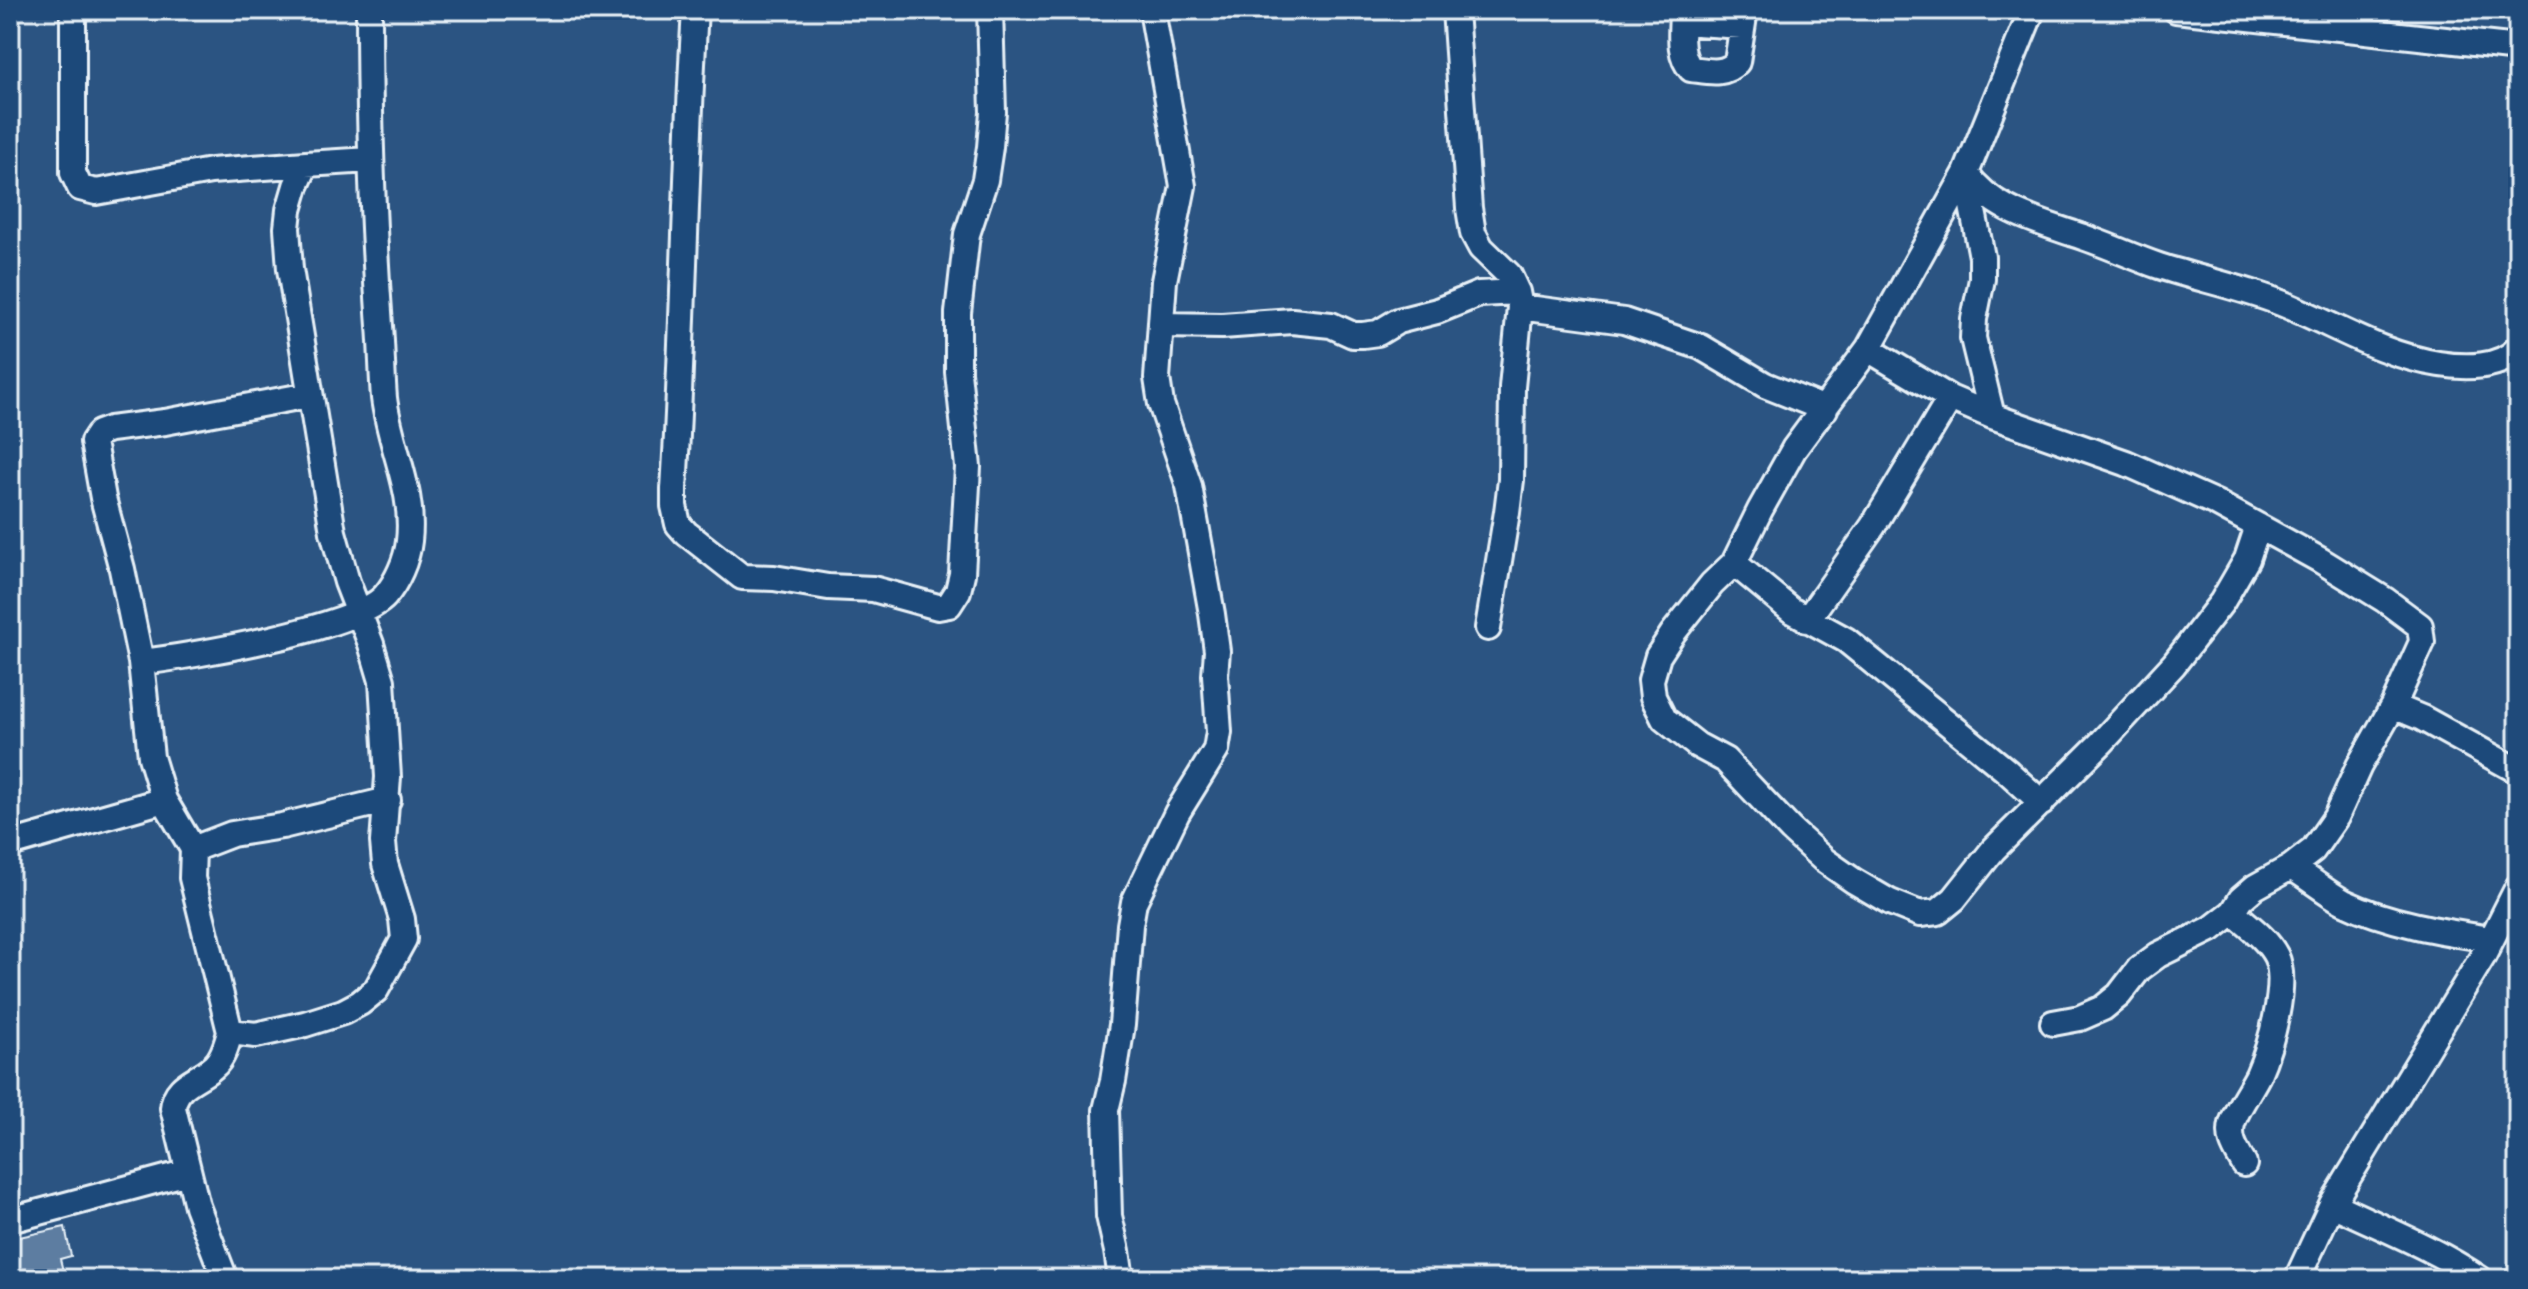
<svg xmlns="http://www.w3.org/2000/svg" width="2528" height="1289" font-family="'Gochi Hand',sans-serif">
<rect width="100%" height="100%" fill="#2b5482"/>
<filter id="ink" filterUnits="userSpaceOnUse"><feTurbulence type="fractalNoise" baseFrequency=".0125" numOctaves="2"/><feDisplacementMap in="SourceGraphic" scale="16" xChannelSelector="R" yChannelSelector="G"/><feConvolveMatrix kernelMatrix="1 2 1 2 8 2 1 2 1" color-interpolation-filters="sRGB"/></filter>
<g filter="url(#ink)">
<!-- building -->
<path fill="#5d7da1" stroke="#e8f1f8" stroke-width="2" d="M65,1227l6,29 -11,3 5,20h-55v-40z"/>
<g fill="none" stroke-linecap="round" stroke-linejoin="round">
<!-- minor casing -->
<g stroke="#e8f1f8" stroke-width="30">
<path id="minor" d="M73,10v163l7,15 16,4 115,-21 95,-7
M695,10c-10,160 -11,319 -21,479v17l4,18 8,9 56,44 32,1 54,9 45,2 65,18 11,-2 9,-14 4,-17 6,-107 -10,-95v-59l9,-79 18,-54 5,-33 3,-35 -3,-102
M1455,10l14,198 4,25 8,15 28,27 8,17 3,15 -8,80 -1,93 -4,32 -19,116
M1682,10c0,19 -5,44 9,59 17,2 33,7 46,-7l8,-52
M2032,10l-66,163 -98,176 -74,100 -34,61 -26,53 -22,21 -39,49 -15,23 -7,24 2,17 11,22 33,26 28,15 66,70 33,30 30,21 36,21 30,12 18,-2 16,-13 39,-49 108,-107 73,-79 48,-62 25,-43 11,-33
M2176,10l342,38
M1682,22l60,4
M1966,173c25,36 68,47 108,61 29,9 56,22 85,32 40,13 82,21 122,37 52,21 100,52 158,61 25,4 62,5 79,-16
M1966,175l16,82v22l-8,40 -1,19 19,78
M1520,307l104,14 77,26 64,38 60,24
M1161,325l61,1 70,-5 39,4 22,10h10l15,-2 20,-12 39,-10 42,-17 38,-2
M1868,349l82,49 42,18 134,47 90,40 104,57 65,40 35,26 2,16 -29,64 -34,60 -23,51 -23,33 -22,17 -36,20 -14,12 -8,13 -22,17 -53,26 -19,14 -20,26 -16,13 -23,10 -27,5
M1734,563l57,47 55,30 162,132 34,31
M1807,620l66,-94 77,-128
M141,662c47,-5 216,-34 244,-66 12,-14 22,-36 24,-55 6,-50 -19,-94 -25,-143 -2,-24 -2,-48 -4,-72 -8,-106 -11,-210 -11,-316
M2393,706l29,12 96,53
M10,844l154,-44
M193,849l39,-15 50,-8 106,-26
M2291,867c18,11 36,26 53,35 44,21 99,30 147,37
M2233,912c14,13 34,26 43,44 13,27 -6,92 -18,119 -7,14 -22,35 -26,49 -4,16 5,27 12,40
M230,1032l26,3 49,-11 38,-12 17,-9 16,-13 28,-51 -2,-20 -17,-55 -2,-22 5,-65 -6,-96 -11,-37 -24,-62 -14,-50 -43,-263 -3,-41 2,-18 7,-24 10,-22 64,-4
M2332,1204c50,24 102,44 148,75
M10,1220l178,-48
M225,1279l-28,-73 -24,-98c2,-24 24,-27 40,-41 10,-8 14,-23 17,-35l-38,-154 1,-29 -29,-49 -13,-43 -10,-95 -19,-93 -19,-71 -10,-56 6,-9 11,-4 55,-7 144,-27
M1121,1279l-4,-28 -8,-35 -3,-106 7,-29 9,-56 8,-100 4,-23 43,-89 39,-63 3,-18 -4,-57 2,-24 -5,-37 -23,-128 -28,-82 -4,-26 7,-97 19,-95 -31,-176
M2297,1279l35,-75 151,-248 35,-69"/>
</g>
<!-- minor -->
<use href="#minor" stroke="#1f4a7a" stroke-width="24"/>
</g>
</g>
<!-- margin -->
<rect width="2528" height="1289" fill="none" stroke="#1f4a7a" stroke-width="40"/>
<rect x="20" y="20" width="2488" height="1249" fill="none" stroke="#e8f1f8" stroke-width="3" filter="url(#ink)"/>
</svg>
